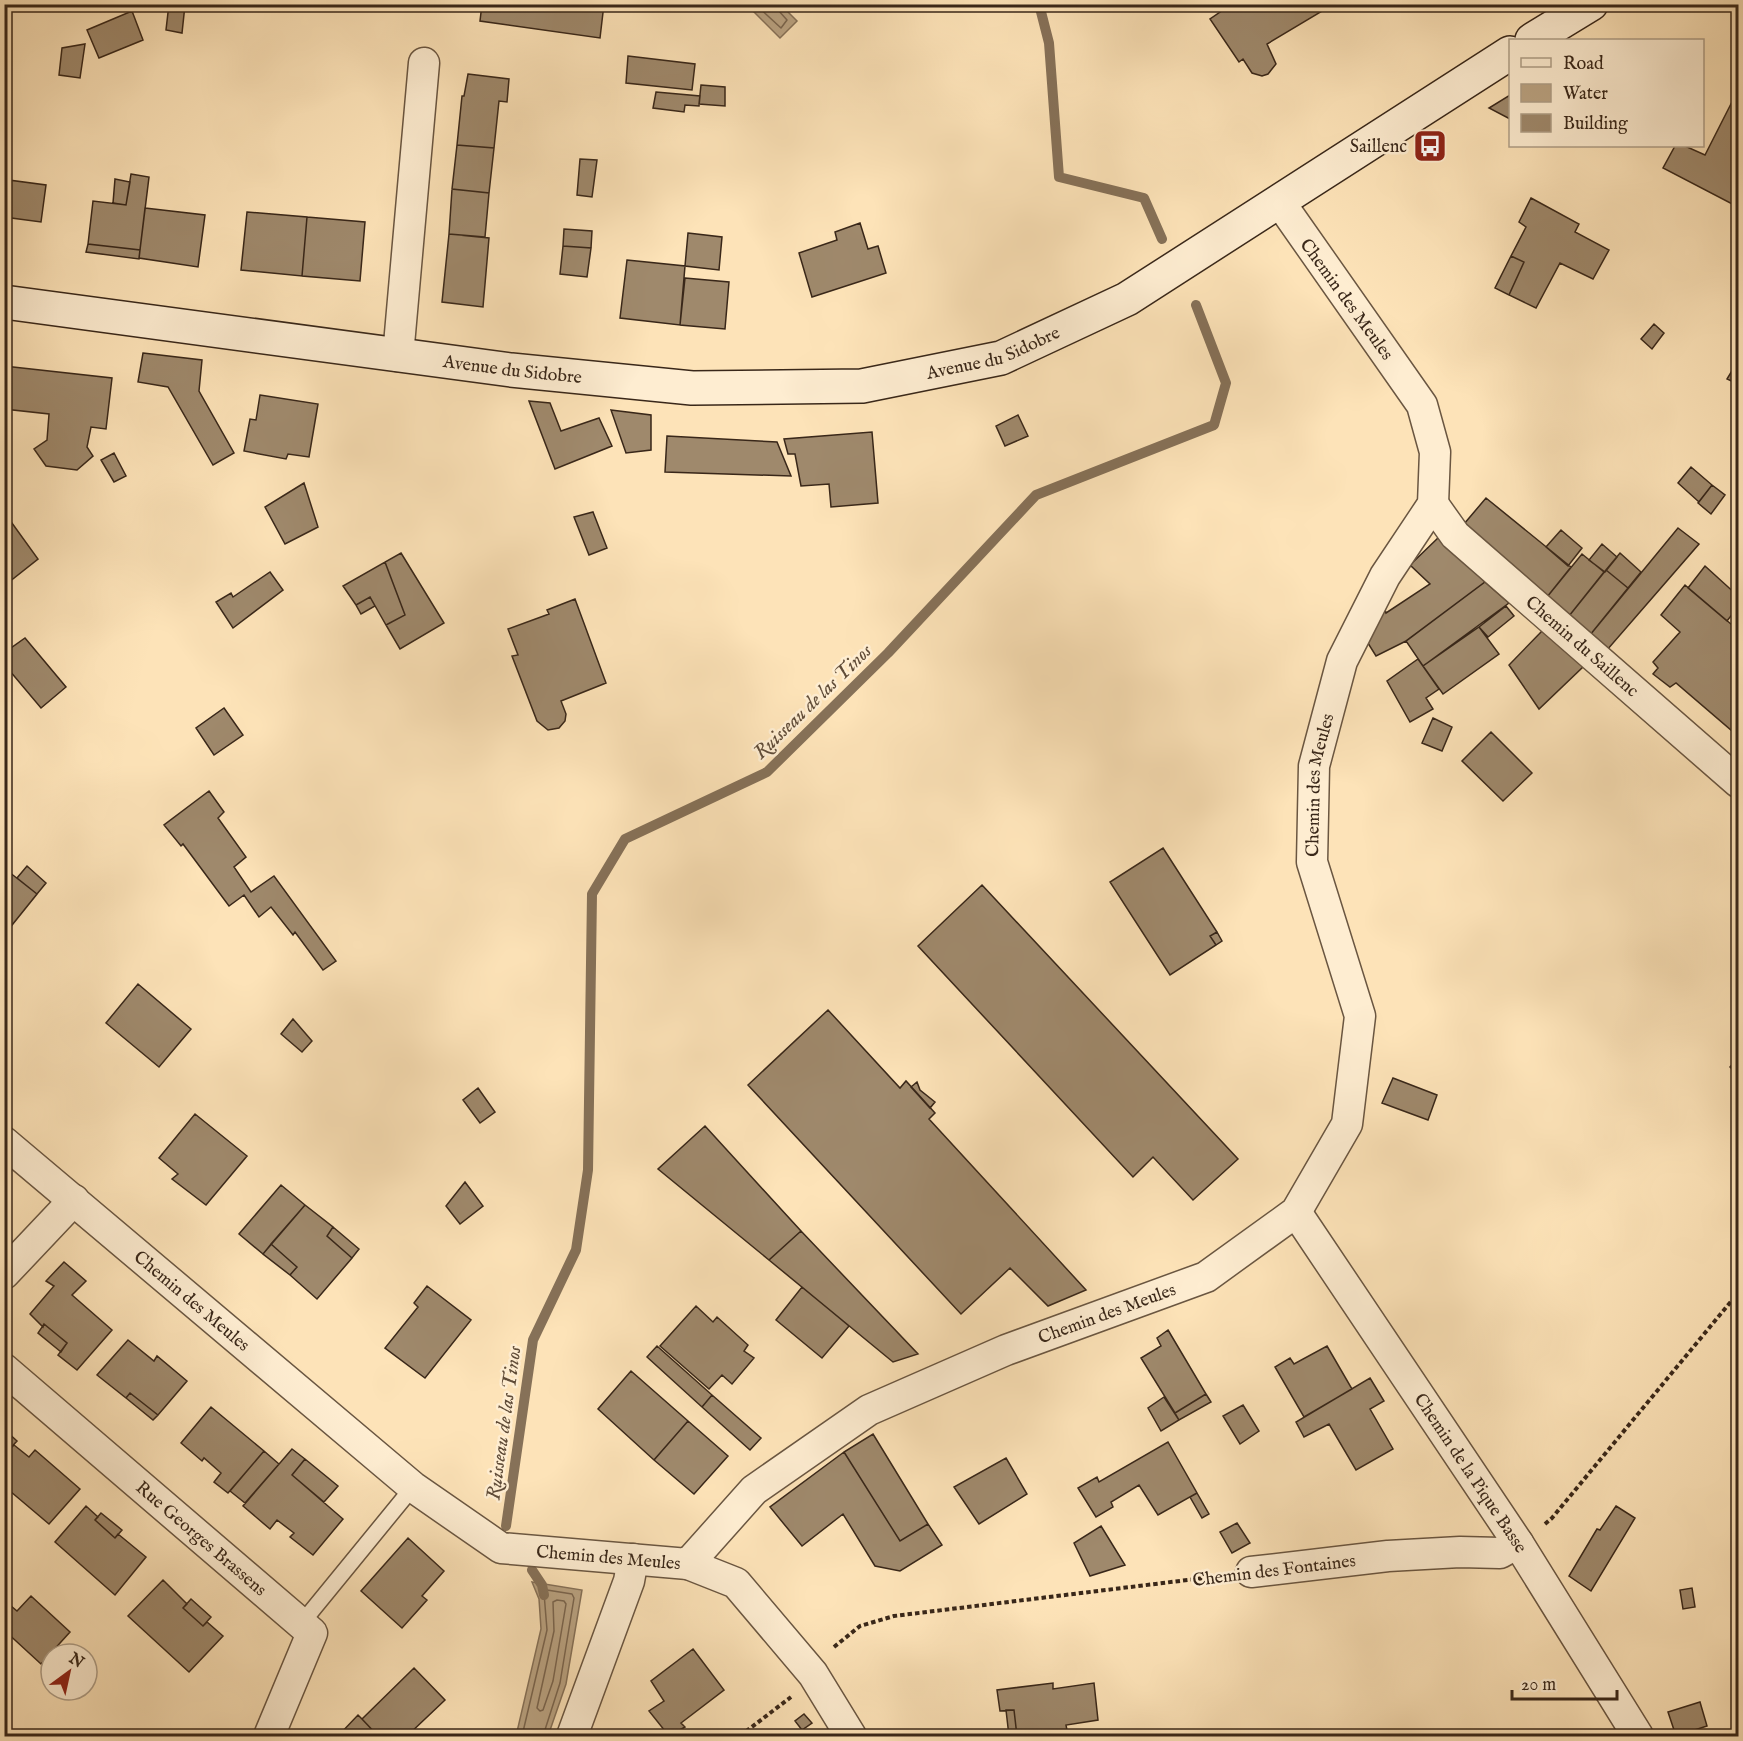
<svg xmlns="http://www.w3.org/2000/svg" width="1743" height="1741" font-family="'IM FELL English',serif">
<rect width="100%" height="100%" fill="#fde3b8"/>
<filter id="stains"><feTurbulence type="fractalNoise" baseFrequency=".00333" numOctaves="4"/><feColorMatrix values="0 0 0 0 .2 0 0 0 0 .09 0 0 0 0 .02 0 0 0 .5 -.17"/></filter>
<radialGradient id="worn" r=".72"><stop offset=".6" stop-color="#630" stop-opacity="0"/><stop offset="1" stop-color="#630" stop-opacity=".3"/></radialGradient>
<!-- water -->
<path fill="#baa382" stroke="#867158" stroke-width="1.5" d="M747,5h34l16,16 -17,17z
M532,1582l50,8 -16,94 -18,52h-32l25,-107 -2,-30z"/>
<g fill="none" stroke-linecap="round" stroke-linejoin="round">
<!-- shore -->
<path stroke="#7a654e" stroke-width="1.5" d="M755,4l26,24 6,-8 -9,-10 -1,-6
M557,1600l7,1 2,3 -13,77 -10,29 -3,1 -3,-3 17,-77 -1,-29z
M522,1736l25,-106 -3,-37 3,-3 25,4 2,4 -14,85 -17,53"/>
<!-- stream -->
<path stroke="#867158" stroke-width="10" d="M1039,4l10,39 10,134 85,21 18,41
M506,1526l27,-186 43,-90 12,-80 4,-276 33,-55 142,-67 121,-119 148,-158 178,-70 12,-42 -30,-78
M532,1570l10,15 2,10"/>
</g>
<!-- building -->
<path fill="#9f896c" stroke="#392719" stroke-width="1.5" d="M169,4l16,1 -3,28 -16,-3z
M482,4h122l-4,34 -120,-17z
M1232,4h96l1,3 -62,37 9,20 -8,10 -6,2 -10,-3 -9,-14 -4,3 -29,-43z
M132,11l11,29 -44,18 -12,-28z
M85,44l-5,34 -21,-3 3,-27z
M628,56l67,8 -3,26 -66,-7z
M468,74l41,5 -2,23 -8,-1 -5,47 -37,-3 5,-49h2z
M701,85l24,2v19l-26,-2z
M1738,90v117l-75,-39 12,-22h10l20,9z
M656,92l44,4 -1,10 -14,-1 -1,7 -31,-4z
M1510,95v24l-21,-11z
M457,145l37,3 -5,45 -37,-4z
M580,159l17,1 -5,37 -15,-2z
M4,171l6,1 -1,8 37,5 -5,37 -37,-5z
M131,174l18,3 -9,73 -52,-6 5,-43 33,4z
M115,179l15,3 -4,23 -13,-2z
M452,189l37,4 -4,44 -36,-3z
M1531,198l48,26 -4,8 34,18 -16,29 -33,-16 -24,45 -27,-13 15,-33 -13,-6 15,-29 -7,-5z
M145,208l60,7 -7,52 -59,-9z
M247,212l60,5 -5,59 -61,-6z
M307,217l58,5 -5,59 -58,-5z
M860,223l8,26 10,-3 8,27 -74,24 -13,-44 38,-13 -2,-8z
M564,229l28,2 -1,17 -28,-2z
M688,233l34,4 -3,33 -34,-4z
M449,234l40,4 -6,69 -41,-5z
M88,244l52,6 -1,9 -53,-7z
M563,246l28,2 -4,29 -27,-3z
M1511,256l13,6 -15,33 -14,-7z
M627,260l58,6 -5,59 -60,-7z
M685,278l44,4 -4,47 -45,-4z
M1654,324l10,9 -12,16 -11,-10z
M143,353l59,7 -3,31 35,62 -21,12 -45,-78 -30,-5z
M4,366l108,12 -6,51 -15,-2 -4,20 6,9 -16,14 -31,-4 -12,-17 13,-9 2,-26 -45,-5z
M1738,367v17l-11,-5 6,-10z
M260,395l58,9 -9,53 -21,-3 -2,5 -42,-8 6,-32 6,1z
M529,401l21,2 11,28 38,-13 13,28 -57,23z
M611,410l40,5v35l-25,3z
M1018,415l10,21 -23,10 -9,-20z
M872,432l6,71 -47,4 -2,-23 -28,2 -6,-32h-7l-4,-15z
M667,436l110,6 14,34 -126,-4z
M114,453l12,23 -12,6 -13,-22z
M1691,467l21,18 -13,17 -21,-19z
M304,483l14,44 -33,17 -20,-37z
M1712,485l13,10 -14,19 -13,-11z
M1486,498l85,69 -24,30 -83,-73z
M4,512l34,47 -34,27z
M593,512l14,36 -18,7 -15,-38z
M1678,528l21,16 -92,106 -17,-15z
M1561,530l21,18 -14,18 -22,-19z
M1440,536l45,46 -79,59 -30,15 -10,-16 19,-30 1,3 44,-29 -20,-19z
M1602,544l15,13 -12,15 -16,-12z
M401,553l43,70 -44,26 -14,-24 19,-10 -20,-53z
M1620,553l21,19 -13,16 -22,-18z
M1582,554l22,18 -35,44 -22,-19z
M385,562l20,53 -19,10 -16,-28 -14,8 -13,-19z
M1705,566l33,30v11l-11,14 -39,-33z
M1606,570l22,18 -38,47 -21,-19z
M270,572l13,18 -50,38 -17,-26 15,-9 2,4z
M1485,582l24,21 -86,63 -17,-25z
M1685,585l53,45v106l-62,-53 -6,4 -17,-13 5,-6 -5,-6 27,-30 -19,-17z
M370,597l5,9 -14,8 -5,-9z
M575,599l31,84 -45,18 5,13 -1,7 -6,7 -11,2 -11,-9 -25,-65 6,-1 -10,-26 41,-15 -2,-4z
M1506,606l8,10 -26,21 -9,-10z
M1479,627l20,27 -56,40 -20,-28z
M1542,631l42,35 -45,43 -30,-44z
M25,638l41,49 -25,21 -37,-44v-11z
M1418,659l21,30 -13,9 7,11 -23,13 -23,-41z
M224,708l19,27 -29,20 -18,-27z
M1433,718l19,9 -10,24 -20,-8z
M1491,732l41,41 -29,28 -41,-40z
M209,791l15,21 -6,6 28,39 -12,10 17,25 23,-16 62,85 -13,9 -28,-38 -2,3 -22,-28 -12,10 -15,-22 -15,11 -46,-62 -2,2 -17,-21z
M1163,848l54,84 -7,4 6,9 -46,30 -60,-93z
M27,866l19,17 -9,11 -20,-16z
M4,868l33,26 -33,41z
M982,885l256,274 -45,41 -40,-43 -20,20 -215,-231z
M1217,932l5,9 -6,4 -6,-9z
M138,984l53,45 -32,38 -53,-44z
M828,1010l72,78 6,-7 29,32 -6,6 157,171 -38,16 -38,-38 -49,46 -213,-229z
M293,1019l19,22 -10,11 -21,-18z
M1738,1058v17l-8,-8z
M1393,1078l44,17 -9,25 -46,-17z
M917,1082l3,8 15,12 -5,6 -19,-21z
M478,1088l17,24 -15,11 -17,-23z
M195,1114l52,42 -41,49 -34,-26 6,-5 -19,-16z
M705,1126l96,105 -32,29 -111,-91z
M465,1182l18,24 -23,18 -14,-18z
M281,1185l24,20 -42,49 -24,-20z
M305,1205l28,22 -6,9 25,22 -35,41 -27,-24 7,-8 -26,-23z
M333,1227l26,22 -7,9 -25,-22z
M801,1231l117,123 -25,8 -124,-102z
M271,1244l26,23 -7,8 -27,-21z
M64,1262l22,19 -14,14 40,35 -35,40 -19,-15 9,-12 -23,-19 -1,3 -13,-13 24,-28 -8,-5z
M427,1286l44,34 -46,58 -40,-30 33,-41 -4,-4z
M802,1287l47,39 -27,32 -46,-38z
M696,1306l17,16 4,-5 31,28 -4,6 10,7 -22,26 -10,-9 -13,14 -49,-43z
M44,1324l23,19 -6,9 -23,-19z
M1168,1330l38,64 -31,19 -34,-55 20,-12 -4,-8z
M128,1340l26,21 3,-5 30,25 -29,34 -28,-22 -4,5 -29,-23z
M657,1346l55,49 -10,12 -55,-50z
M1327,1346l25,43 -48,28 -29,-50 15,-9 4,6z
M631,1371l57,50 -34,39 -56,-51z
M1370,1378l14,23 -14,8 23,40 -37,21 -27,-46 -25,13 -8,-15z
M130,1393l28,22 -5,5 -27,-22z
M1206,1394l5,8 -32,18 -4,-7z
M712,1395l49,43 -11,12 -48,-43z
M1164,1397l15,23 -18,11 -13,-23z
M1243,1405l16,26 -19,13 -17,-28z
M211,1407l53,44 -36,42 -14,-11 7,-9 -17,-15 -2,3 -21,-18z
M688,1421l40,35 -34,38 -40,-34z
M4,1429l13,12 -13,14z
M873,1434l55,90 -28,17 -56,-89z
M1168,1442l29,51 -39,22 -19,-30 -28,17 2,5 -17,10 -18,-29 19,-11 2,5z
M14,1445l15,12 6,-7 45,39 -31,35 -45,-38v-31z
M292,1449l13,10 -13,16 51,44 -30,36 -23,-18 4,-4 -17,-13 -7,9 -27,-23z
M264,1451l15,13 -34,39 -15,-12z
M844,1452l56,89 28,-17 14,21 -42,26 -25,-5 -32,-52 -41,32 -32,-39z
M1006,1458l21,36 -48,30 -25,-37z
M305,1459l33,27 -14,16 -32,-27z
M1197,1493l12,21 -7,4 -12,-21z
M86,1506l12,11 -3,3 20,18 3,-4 28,23 -31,38 -60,-53z
M1616,1506l19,12 -44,73 -22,-15 28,-47 3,1z
M101,1513l21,17 -7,8 -20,-18z
M1237,1523l13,20 -18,10 -12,-21z
M1101,1526l24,39 -35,11 -16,-33z
M408,1538l36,33 -22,25 5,4 -25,28 -41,-37z
M163,1580l24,24 -4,4 20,18 4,-4 16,14 -34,36 -61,-56z
M1692,1588l3,19 -12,2 -3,-19z
M31,1596l39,36 -29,32 -37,-34v-30l13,11z
M191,1599l20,18 -8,9 -20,-18z
M693,1649l31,41 -43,33 4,4 -16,9 -20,-25 15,-10 -13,-20z
M414,1668l31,32 -38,36h-29l-16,-17z
M1053,1683v6l41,-6 4,37 -32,5 2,11h-51l-3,-26 -14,1 -3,-21z
M1700,1702l7,24 -31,10 -8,-24z
M1006,1710h8l3,26h-8z
M804,1714l8,9 -10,7 -7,-9z
M358,1715l4,4 16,17h-40z"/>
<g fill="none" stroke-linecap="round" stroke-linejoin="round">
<!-- service casing -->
<g stroke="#6a5641" stroke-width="18">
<path id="service" d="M301,1624l112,-137"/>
</g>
<!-- minor casing -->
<g stroke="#6a5641" stroke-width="33">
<g id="minor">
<path d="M398,356l26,-293"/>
<path id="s1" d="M1433,504l22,31 283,247"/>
<path id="s2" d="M4,1142l409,345 88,61 187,16 66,-74 115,-80 137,-60 200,-73 90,-65 51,-88 13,-108 -48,-154 2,-96 28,-105 43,-85 48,-72 2,-52 -13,-47 -143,-204"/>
<path id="s3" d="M1296,1212l222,331 120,193"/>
<path d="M4,1274l70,-74"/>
<path id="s4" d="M4,1369l308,264 -43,103"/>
<path d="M688,1564l48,19 77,91 38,62"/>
<path d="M1251,1572l137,-16 72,-4 40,1 18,-10"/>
<path d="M572,1736l57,-155 4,-22"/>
</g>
</g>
<!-- secondary casing -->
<g stroke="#392719" stroke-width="36">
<g id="secondary">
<path d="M1532,40l59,-36"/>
<path id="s5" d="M4,302l507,68 181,18 170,-2 139,-28 126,-59 383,-246"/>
</g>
</g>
<!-- path -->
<path stroke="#392719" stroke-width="4" stroke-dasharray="4.5 3" stroke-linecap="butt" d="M1545,1524l7,-6 186,-225
M834,1647l26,-21 34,-10 326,-40
M740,1736l51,-39"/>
<!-- service -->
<use href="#service" stroke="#feedd1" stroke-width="15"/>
<!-- minor -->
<use href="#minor" stroke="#feedd1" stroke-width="30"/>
<!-- secondary -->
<use href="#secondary" stroke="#feedd1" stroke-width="33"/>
</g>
<!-- icons -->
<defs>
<g id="bus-square" transform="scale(1.725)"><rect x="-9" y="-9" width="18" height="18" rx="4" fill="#8f2418" stroke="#feedd1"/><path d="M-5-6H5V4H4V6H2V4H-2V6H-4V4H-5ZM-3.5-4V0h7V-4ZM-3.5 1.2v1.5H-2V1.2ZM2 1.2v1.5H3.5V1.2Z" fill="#fff"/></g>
</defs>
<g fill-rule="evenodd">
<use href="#bus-square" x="1430" y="146"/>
</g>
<g text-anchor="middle" stroke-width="5" stroke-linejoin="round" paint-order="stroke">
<!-- poi labels -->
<g font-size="18" fill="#392719" stroke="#feedd1" text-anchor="end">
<text x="1407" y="152">Saillenc</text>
</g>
<!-- street labels -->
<g font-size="18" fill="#392719" stroke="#feedd1">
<text transform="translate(1347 299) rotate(54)" y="6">Chemin des Meules</text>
<text dy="6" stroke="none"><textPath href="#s5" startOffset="999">Avenue du Sidobre</textPath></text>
<text dy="6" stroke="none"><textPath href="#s5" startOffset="513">Avenue du Sidobre</textPath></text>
<text dy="6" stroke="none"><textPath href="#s1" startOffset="207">Chemin du Saillenc</textPath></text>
<text dy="6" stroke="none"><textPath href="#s2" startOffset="1992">Chemin des Meules</textPath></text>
<text dy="6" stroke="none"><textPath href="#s2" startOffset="246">Chemin des Meules</textPath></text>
<text dy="6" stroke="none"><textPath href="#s2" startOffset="1326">Chemin des Meules</textPath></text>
<text dy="6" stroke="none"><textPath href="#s3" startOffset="314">Chemin de la Pique Basse</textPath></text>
<text dy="6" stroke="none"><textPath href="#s4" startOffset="260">Rue Georges Brassens</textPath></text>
<text dy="6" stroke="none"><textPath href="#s2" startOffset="750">Chemin des Meules</textPath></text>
<text transform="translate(1274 1570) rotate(-7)" y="6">Chemin des Fontaines</text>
</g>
<!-- water labels -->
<g font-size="20" font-style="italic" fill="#604c38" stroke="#feedd1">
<text transform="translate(812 701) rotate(-44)" y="7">Ruisseau de las Tinos</text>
<text transform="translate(503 1423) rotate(-82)" y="7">Ruisseau de las Tinos</text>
</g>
</g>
<!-- margin -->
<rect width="1743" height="1741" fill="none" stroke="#fde3b8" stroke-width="24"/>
<rect x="6" y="6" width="1731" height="1729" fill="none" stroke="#392719" stroke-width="3"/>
<rect x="12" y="12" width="1719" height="1717" fill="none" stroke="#392719" stroke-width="1.5"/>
<!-- legend -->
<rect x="1509" y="39" width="195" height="108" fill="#feedd1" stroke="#af9e87" stroke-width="1.5"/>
<rect x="1521" y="58" width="30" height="9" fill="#feedd1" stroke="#af9e87" stroke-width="1.5"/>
<text x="1563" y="69" font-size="18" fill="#392719">Road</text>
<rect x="1521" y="84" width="30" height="18" fill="#baa382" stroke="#af9e87" stroke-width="1.5"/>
<text x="1563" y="99" font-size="18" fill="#392719">Water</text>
<rect x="1521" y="114" width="30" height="18" fill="#9f896c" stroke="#af9e87" stroke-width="1.5"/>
<text x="1563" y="129" font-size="18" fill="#392719">Building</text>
<!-- north arrow -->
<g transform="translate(69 1672) rotate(33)"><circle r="28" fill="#feedd1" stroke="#af9e87" stroke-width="1.5"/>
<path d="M0-4.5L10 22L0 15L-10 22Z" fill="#8f2418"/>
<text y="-9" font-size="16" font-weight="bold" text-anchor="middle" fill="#392719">N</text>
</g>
<!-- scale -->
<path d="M1512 1690v9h105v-9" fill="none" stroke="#392719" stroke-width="3"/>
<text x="1521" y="1690" font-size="18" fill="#392719" stroke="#feedd1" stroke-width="4.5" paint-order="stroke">20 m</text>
<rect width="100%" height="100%" filter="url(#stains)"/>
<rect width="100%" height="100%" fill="url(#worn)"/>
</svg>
